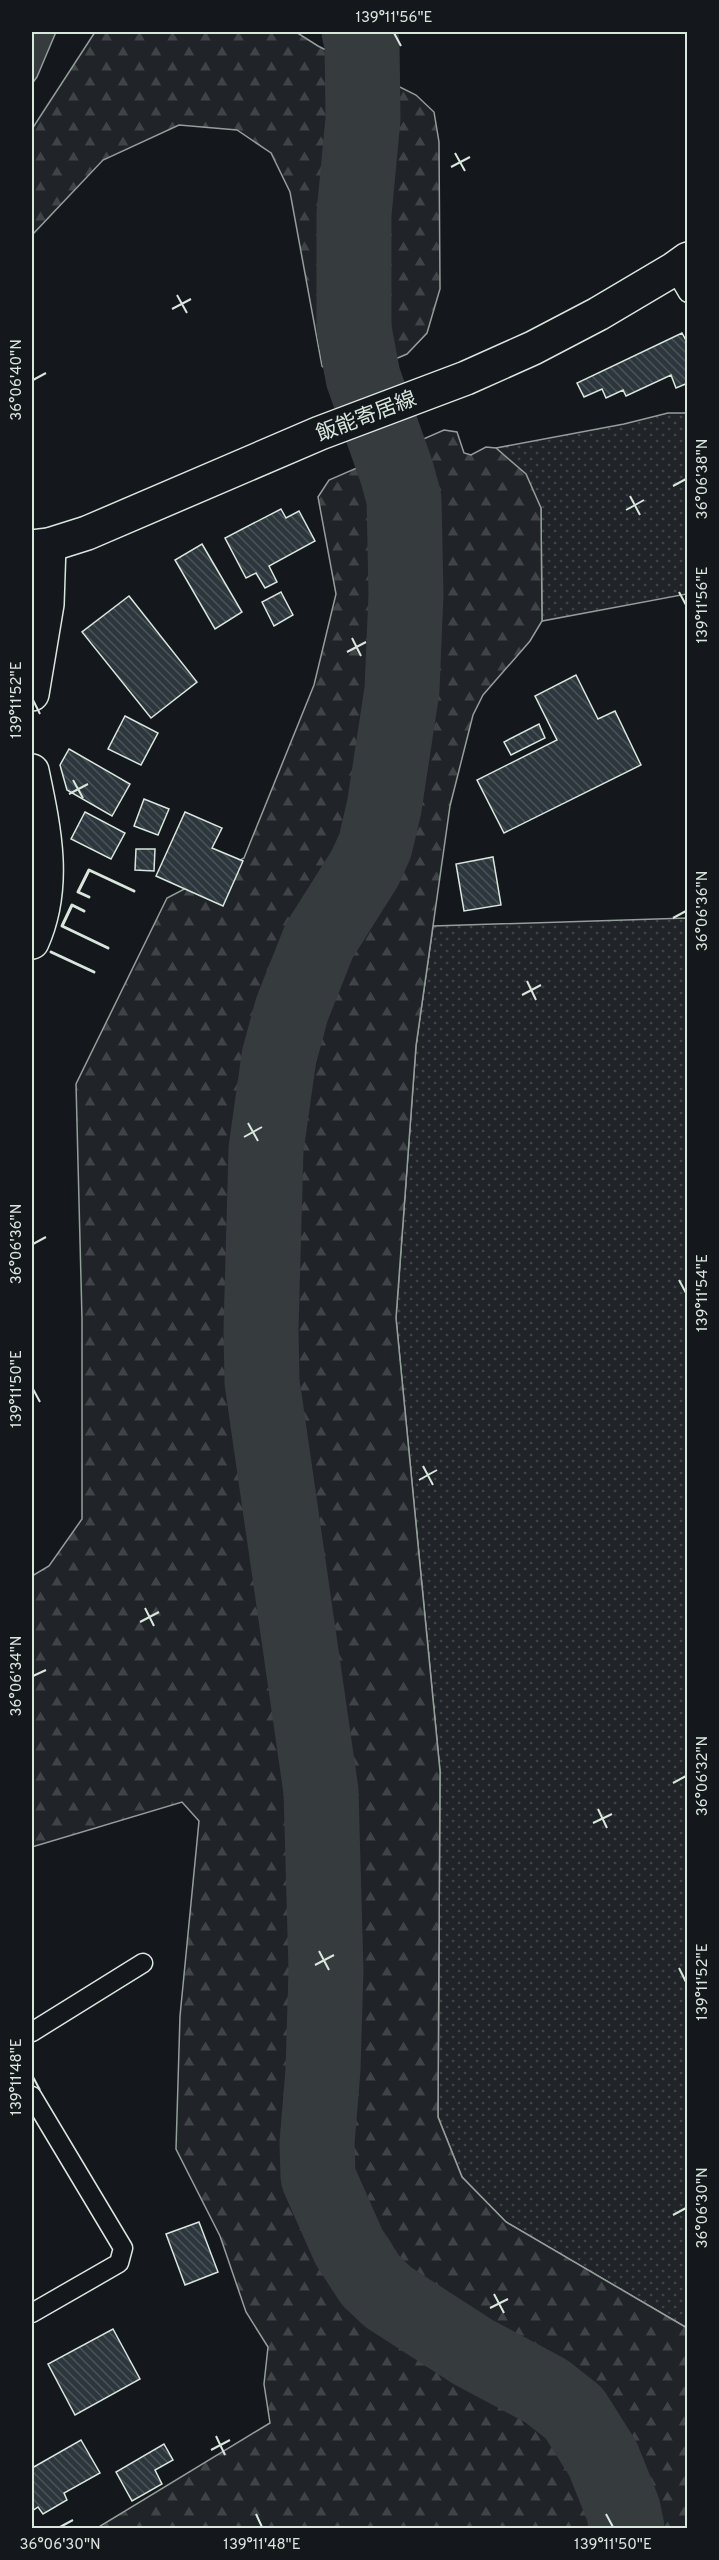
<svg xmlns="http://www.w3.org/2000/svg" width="719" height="2560" font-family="Overpass,'Noto Sans JP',sans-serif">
<defs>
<pattern id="green-dots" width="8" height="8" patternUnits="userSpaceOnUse" patternTransform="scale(1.5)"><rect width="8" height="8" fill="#202428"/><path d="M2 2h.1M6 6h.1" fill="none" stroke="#404447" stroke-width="1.8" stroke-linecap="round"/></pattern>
<pattern id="forest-firs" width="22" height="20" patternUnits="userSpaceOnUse" patternTransform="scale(1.5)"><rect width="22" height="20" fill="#202428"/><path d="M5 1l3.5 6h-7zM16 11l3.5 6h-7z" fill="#404447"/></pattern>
<pattern id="building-back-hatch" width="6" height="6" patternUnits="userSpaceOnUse" patternTransform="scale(1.5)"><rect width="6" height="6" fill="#2c363c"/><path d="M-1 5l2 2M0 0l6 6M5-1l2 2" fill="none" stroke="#4a5358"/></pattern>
</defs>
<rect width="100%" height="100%" fill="#14181c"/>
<!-- green -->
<path fill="url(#green-dots)" stroke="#939e99" stroke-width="1.5" d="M668,413h19v181l-145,27 -1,-113 -45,-60 128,-24z
M687,918v1410l-181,-106 -44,-45 -24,-60 2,-346 -44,-453 20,-272 17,-120z"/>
<!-- forest -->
<path fill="url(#forest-firs)" stroke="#939e99" stroke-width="1.5" d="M95,32h201l22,14 98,49 18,17 5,30 1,147 -13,44 -20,21 -66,28 -19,-16 -32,-174 -19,-39 -34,-23 -58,-5 -76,35 -71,75v-106z
M444,430l13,2 7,21 7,2 15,-8 10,1 30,26 15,34 1,113 -12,20 -47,54 -10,20 -23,91 -34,240 -20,272 44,453 -2,346 24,60 44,45 181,106v200h-590l173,-105 -6,-39 4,-37 -22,-35 -26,-76 -44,-87 4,-133 19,-195 -17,-19 -150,45v-271l17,-10 33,-47v-200l-6,-235 91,-186 77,-40 70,-173 22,-91 -18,-97 11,-17z"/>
<!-- water -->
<path fill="#363b3e" stroke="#939e99" stroke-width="1.5" d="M32,32h24l-19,45 -5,7z"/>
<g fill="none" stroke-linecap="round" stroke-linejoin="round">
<!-- river -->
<path stroke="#363b3e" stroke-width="75" d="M359,32l3,11 1,76 -9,95v115l9,48 34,96 7,26 2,95 -4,96 -18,118 -9,38 -10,22 -46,73 -27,68 -13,48 -13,92 -5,180 1,53 59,409 5,179 -3,100 -6,73 1,34 31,70 22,34 17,16 85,55 73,39 28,22 29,46 20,50 4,19"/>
</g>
<!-- building -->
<path fill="url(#building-back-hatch)" stroke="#d8e6dc" stroke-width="1.5" d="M682,333l6,11v39l-12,5 -5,-13 -45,21 -3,-6 -17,8 -4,-9 -18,8 -7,-14z
M281,509l5,9 13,-7 16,30 -46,25 8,16 -12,6 -9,-15 -10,5 -21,-40z
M202,544l40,68 -27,17 -40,-69z
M281,592l12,23 -19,11 -12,-24z
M129,596l68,86 -46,36 -69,-86z
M576,675l22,44 17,-8 26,54 -137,68 -27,-53 80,-40 -22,-44z
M125,716l33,17 -17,32 -33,-16z
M539,724l6,14 -34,17 -7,-13z
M69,749l61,35 -18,32 -45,-26 -7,-25z
M144,799l25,10 -11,26 -24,-9z
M85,812l40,21 -14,26 -40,-20z
M185,812l37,16 -10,20 31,13 -20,45 -67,-30z
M136,849h19l-1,22 -19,-1z
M493,857l8,48 -37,6 -8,-47z
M199,2222l19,50 -33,13 -19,-51z
M113,2329l27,50 -65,36 -27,-51z
M81,2440l19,33 -36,20 3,7 -24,14 -5,-7 -6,4v-43z
M164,2444l9,16 -18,10 7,14 -30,17 -16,-29z"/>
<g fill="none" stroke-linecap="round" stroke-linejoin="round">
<!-- lane casing -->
<g stroke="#d8e6dc" stroke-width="21">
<path id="lane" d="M674,269l14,24
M32,2032l111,-69
M32,2096l91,152 -4,15 -87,50"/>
</g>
<!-- secondary casing -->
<g stroke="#d8e6dc" stroke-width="36">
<path id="secondary" d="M32,694l15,-90 2,-59
M32,771c12,57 25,115 0,171"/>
</g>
<!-- primary casing -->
<g stroke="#d8e6dc" stroke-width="36">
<path id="primary" d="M32,547l17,-2 38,-12 233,-100 146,-55 67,-30 65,-34 76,-45 14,-10"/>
</g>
<!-- lane -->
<use href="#lane" stroke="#14181c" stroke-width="18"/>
<!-- secondary -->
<use href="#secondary" stroke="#14181c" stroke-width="33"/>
<!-- primary -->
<use href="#primary" stroke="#14181c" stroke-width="33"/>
<!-- wall -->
<path stroke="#d8e6dc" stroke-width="3" d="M89,897l-11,-5 11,-22 45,21
M84,911l-12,-6 -10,21 46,22
M51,952l43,20"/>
</g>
<!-- ticks -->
<path fill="none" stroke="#d8e6dc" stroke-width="2" d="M394,33l7,13M455,153l10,18M451,167l19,-10M177,295l10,18M172,309l19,-10M33,380l13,-7M673,486l13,-7M630,496l10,19M626,510l18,-10M679,592l7,13M352,638l9,18M347,652l19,-10M33,700l7,14M73,780l10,18M69,794l19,-10M673,918l13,-7M527,981l9,19M522,995l19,-10M248,1123l10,18M244,1137l18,-10M33,1244l13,-7M679,1280l7,13M33,1389l7,13M423,1466l10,19M419,1480l18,-10M145,1608l9,18M140,1622l19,-10M33,1676l13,-6M673,1783l13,-7M598,1809l9,19M593,1823l19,-9M319,1951l10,19M315,1965l19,-10M679,1968l7,14M33,2077l7,13M673,2215l13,-7M494,2294l10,19M490,2308l18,-9M216,2436l9,19M211,2450l19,-10M256,2514l6,13M606,2514l7,13M60,2527l13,-7"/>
<g text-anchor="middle" stroke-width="4.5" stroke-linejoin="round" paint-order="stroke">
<!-- street labels -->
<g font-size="21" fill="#d8e6dc" stroke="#14181c">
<text transform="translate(366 416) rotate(-21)" y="7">飯能寄居線</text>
</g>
</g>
<!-- border -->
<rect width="719" height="2560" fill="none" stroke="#14181c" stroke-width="66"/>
<rect x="33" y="33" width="653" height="2494" fill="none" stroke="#d8e6dc" stroke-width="2"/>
<g font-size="15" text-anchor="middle" fill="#d8e6dc">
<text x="394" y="22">139°11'56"E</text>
<text transform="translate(16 380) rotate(-90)" y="5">36°06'40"N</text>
<text transform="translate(702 479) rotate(-90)" y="5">36°06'38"N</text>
<text transform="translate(702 605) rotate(-90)" y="5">139°11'56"E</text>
<text transform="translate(16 700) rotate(-90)" y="5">139°11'52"E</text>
<text transform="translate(702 911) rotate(-90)" y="5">36°06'36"N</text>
<text transform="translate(16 1244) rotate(-90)" y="5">36°06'36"N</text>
<text transform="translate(702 1293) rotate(-90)" y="5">139°11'54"E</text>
<text transform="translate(16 1389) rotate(-90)" y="5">139°11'50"E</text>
<text transform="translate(16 1676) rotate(-90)" y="5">36°06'34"N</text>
<text transform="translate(702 1776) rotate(-90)" y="5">36°06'32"N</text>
<text transform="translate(702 1982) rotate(-90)" y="5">139°11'52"E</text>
<text transform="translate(16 2077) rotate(-90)" y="5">139°11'48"E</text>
<text transform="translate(702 2208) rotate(-90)" y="5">36°06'30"N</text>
<text x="60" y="2549">36°06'30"N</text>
<text x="262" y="2549">139°11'48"E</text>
<text x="613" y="2549">139°11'50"E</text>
</g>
</svg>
